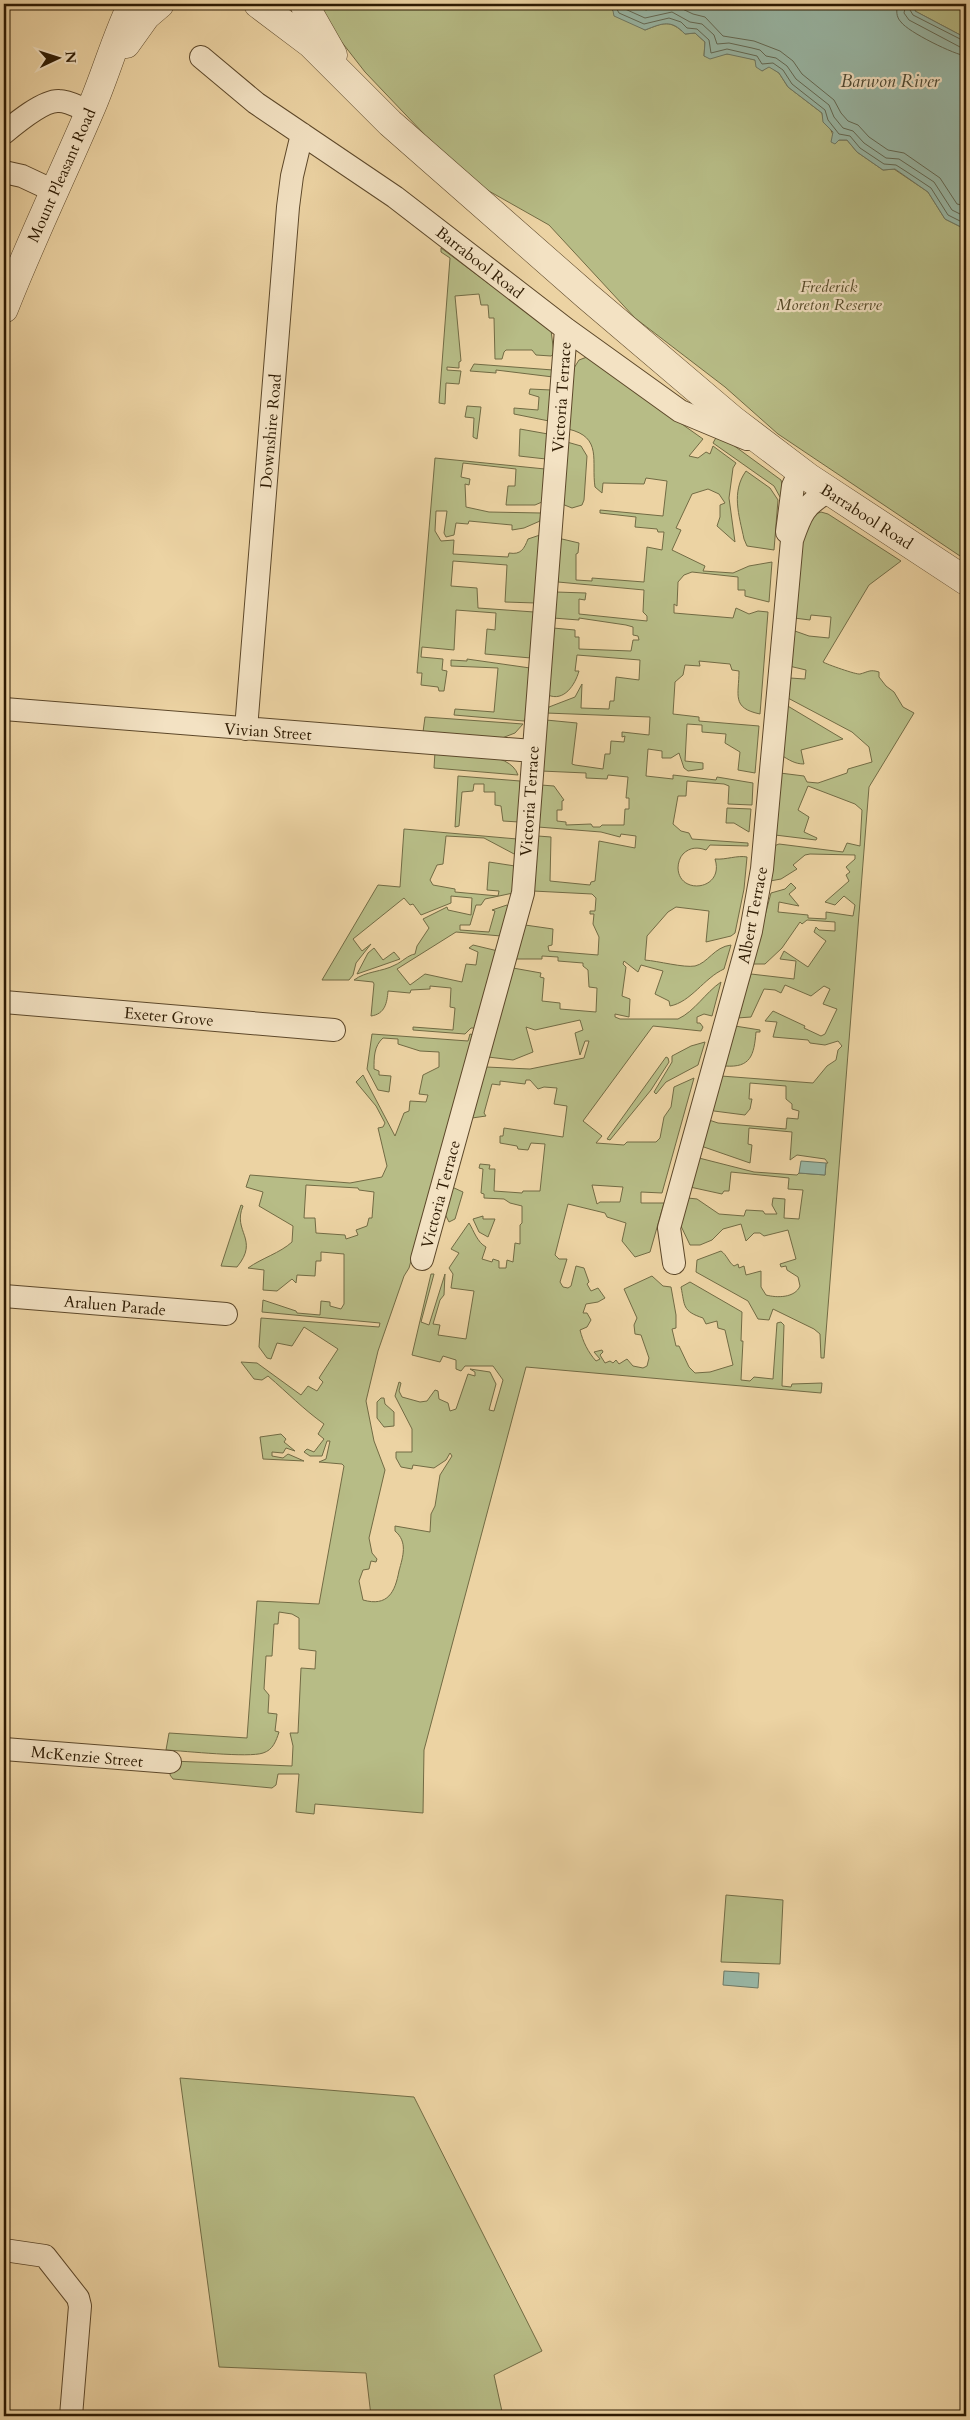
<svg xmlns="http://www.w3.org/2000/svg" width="970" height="2420" font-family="Cardo,serif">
<rect width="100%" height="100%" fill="#ecd3a3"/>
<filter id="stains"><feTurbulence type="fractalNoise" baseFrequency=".004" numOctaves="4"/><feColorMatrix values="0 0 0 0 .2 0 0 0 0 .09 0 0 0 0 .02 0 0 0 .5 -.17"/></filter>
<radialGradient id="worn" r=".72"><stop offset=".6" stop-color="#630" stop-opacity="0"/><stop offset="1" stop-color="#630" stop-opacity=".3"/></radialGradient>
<!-- green -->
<path fill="#b7bc86" stroke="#726b44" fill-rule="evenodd" d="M317,4h291l5,7 32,19c18,-7 25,-11 40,4l10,-1 10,9 -1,14c9,3 14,-2 23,-2 9,0 20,4 28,6l7,11 7,-5 10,7 9,14 34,26c1,10 10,15 11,23l6,4h8l10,12 26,18 11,-1 34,23 17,27 16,8 5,-3v336l-188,-126 -53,-47 -90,-69 -86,-93 -69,-39 -55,-51 -60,-63 -42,-54z
M911,4h55v34l-51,-27z
M441,248l110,82 3,24 -3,2 -15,-1 -4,-5h-26l-2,2 -2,7h-7l-1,-41h-5l-1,-13h-7l-2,-11 -24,2 6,65 -2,1v6l-12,-1v3l14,1 -2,13 -13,-1 -1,21 -6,-1 11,-145 -9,-6z
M587,357l116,82 -14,17 9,2 8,-6 4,2 3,-8 23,17 -3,5 -4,30 6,44 -18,-16 3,-9v-12l5,-2 -6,-9 -11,-5 -16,5 -16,34 5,2 -9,20 33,16 -2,5 30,2 16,-7 23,-4 -3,40 -24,-6v-6h-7v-13l-46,-5 -8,3 -6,7 -1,24 -3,-2v9l59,5 3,-10 13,6 9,-3 10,1 -8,102c-29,-6 -21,-19 -21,-43l-7,-1 -2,-6 -31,-3 1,5 -15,-1 -2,10 -8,7 -2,32 26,3v4l60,5 -4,47 -17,-3 2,-18 -15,-9 1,-9 -24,-2v-7l-15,-1 -2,37 18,2v6l-15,2 -4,-3 -5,-15 -8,5h-9v-7l-14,-2 -2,27 27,3v-4l43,5 1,-3 36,6 -1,22 -24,-1 1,-18 -5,-2 -37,-3 -1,15h-8l-5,28 8,7 8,2 3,6 56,4v3l-38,-1 -4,5c-8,-3 -16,-3 -23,4 -3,3 -5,9 -5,14 1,28 47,22 37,-9 11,1 22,-4 32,-2l-3,32 -9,44 -4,3 -25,6 3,-31 -33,-4 -8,5 -21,24 -2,24c13,1 39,8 50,6 13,-3 19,-19 36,-21l-7,24c-20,9 -33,33 -54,37l-1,-5 -14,-7 8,-23 -22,-6 -3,7 -14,-11 -1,3 3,3 -4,29 8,3 -1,18 -14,-3v3l5,2h58c17,-8 27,-26 43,-37l-9,34 -8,-2 -7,3v6h3l3,4 -2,4 -48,-5 -70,95 19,15 -6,7 28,2 3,-3h29l4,-4 4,-21 7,-10 3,-20 20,-9 -32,115 -21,-1v11h23l-14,49 -15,5 -13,-16 4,-18 -19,-6 -2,-4 -37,-9 -13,51 4,4h8l-7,23 3,5 5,1 3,-2 5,-20 8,2 5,14 -2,2 4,7 7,-3 7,10 -7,4 -12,2 -3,9h4l4,7 -4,7 -7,3c3,12 8,22 16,31l4,-2 -6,-7 8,-2 1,2 -3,3 5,8 5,-2 3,2 3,-3 3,4 8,-5 6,7 10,2 4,-2 2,-8 -8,-23 -6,-1 -1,-9 3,-7 -13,-29 28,-13 11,10 8,1 5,28v13l-4,1 4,17h3l10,21 6,6 15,-1 23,-7 -8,-35 -7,-2 -1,-7 -11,3 -3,-6c-21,-7 -18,-12 -22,-31l9,-5 52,30 -1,29h2l-2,39 9,1 4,-4 19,2 4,-56 4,-1 3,3 -2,61 9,1 1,-3 30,-1 -1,10 -295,-26 -102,383 -1,63 -108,-9 -1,10 -18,-2 3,-38h-21l-2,11 -4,3 -99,-9 -3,-4 2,-14 120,5 1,-20 -3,-13h8l3,-65 14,1 1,-18 -17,-2v-31l-7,-4 -13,-2 -1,12h-4l-2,32h-6l-2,33 5,6 -1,18 9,1 -2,17 4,1c-3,9 -6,18 -16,21 -14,5 -78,-2 -97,-3l3,-17 78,5 10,-137 62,3 25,-138 -2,-2 -23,-2 7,-3 4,-18h-3l-5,15h-12l-6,-4 3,-3 7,3 10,-13 -6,-5 6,-10c-22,-16 -35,-30 -56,-48l-6,4 -8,-1 -13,-17 16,1 44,32 7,-9 9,5 6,-9 -4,-4 19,-29 -34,-22 -12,19 -15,-3 -6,16 -4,-1 -8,-11 2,-29 118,9 1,-4 -118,-11 1,-12 33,11 1,2 23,2 1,-14 9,1v4l11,3 3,-5v-50l-23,-2v9h-5l-1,15 -18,-1 -1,8 -4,-4 -15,12 -14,-1 1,-20 -16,-2c14,-10 32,-15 44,-26l1,-16 -34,-20 4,-14 -17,-5 4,-12 100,8 32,-6 5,-11 -9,-38 5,-1 2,-4 -9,-17 -20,-24 7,-7 32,61 9,-23 5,-2 1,-10 16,1 2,-7 -9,-1 4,-19 16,-8v-15l-19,-1 -22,-7v-5l-15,-1c-9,8 -9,19 -9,31l5,2v4l12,1 -2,16 -11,-2 -11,-21 5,-35 96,7 2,-7 4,1 -65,233 -5,8 -26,75 -12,50 8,40 11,29 -16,68 3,15 5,6 -1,3 -5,-1 -2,8 -6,1 -4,11 4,19c25,7 32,-8 36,-29 4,-15 9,-29 -4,-40v-5l35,6 1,-18 4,-8 5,-31 12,-19 -2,-3 -4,7 -12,8 -21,-3 -1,4 -11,-2 -5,-9v-6h16v-23l-17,-33 4,-14 2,1 -2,8 3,6 18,5 7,-1 8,-11 3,1 1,8 9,4 2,8 6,-2 12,-35 7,2v-4l-5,-3 20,3 6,12 -7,26 5,1 9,-31 -10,-14h-28l-4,5 -5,-2v-9l-13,-4 -3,6 -28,-7 19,-81h3l-13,48 8,3 16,-51 -1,21 -4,5 -7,24 7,1 -2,10 28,4 8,-48 -23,-3 2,-14 -4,-6 10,-15 -8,-4 18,-26c5,8 8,19 17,24l-4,12 10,3 1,-3 6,2v7h7l1,-8 6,2 2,-19 5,1v-19l2,-2v-17l-12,-3 -6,-4 -20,-1v-4l-3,-1 2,-24 -4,-1 1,-4 10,1 -1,4h6l-1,22 28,2 1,-2h17l5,-47 -14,-1 -3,7 -10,-1 -1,-3 -17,-3v-7h3l1,-8 59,9 4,-31 -13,-2 3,-16 -13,-1 -6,2 -8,-9h-4l-1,4 -25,-3v4l-8,-1 -8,29 2,3 -14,2 14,-51 44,2 54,-11 5,-17h-4l-5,14 -5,-22 8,-3 -3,-10 -45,10 -9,-3 7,25 -20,8 -25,-3 25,-89 28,5 -1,4 4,1 -2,23 18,2v6l36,3 1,-24 -8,-1 -1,-17 -5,-4v-3l-25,-2v-4l-16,-1v3h-27l10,-34 28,4 -1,16 -4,1 1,5 49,4 1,-18 -6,-13 1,-10h-4v-3h5l1,-13 -4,-4 -59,-3 5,-55 13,1 -1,44 40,4 1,-3 4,-1 4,-40 36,7 1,-12 -15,-2 -1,3 -19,-5 -63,-5 3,-42 13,1 10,14 -2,1v9h-5v11l9,1v3l25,-1 2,3h7l2,-2h22l1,-16h4v-11h-3l2,-21 -20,-2 -1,4 -21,-1v-5l-45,-2 5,-51 31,3 -5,41 3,1 28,4 2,-15h5l1,-13 13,1 1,-6 -3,1v-5l27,3 1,-18 -104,-4 3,-6 26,-10 7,-13 -1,24 28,1 1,-8h4l2,-24 23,3 1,-20 -63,-5 -2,16h4c-4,14 -15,31 -31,24l5,-67 22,2v7h4v12l52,2 2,-11h6l-1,-4 -5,-1v-8l-7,-2 -47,-7v2l-26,-2 3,-26 30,1 -1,7 -6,-1v15l68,7v-5l-4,-4 1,-22 -86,-8 1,-41 3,-2 17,4 -1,10 -2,1v26l16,1v-3l52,4 3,-35 15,3 2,-18h-6l-1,-3 -22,-2 1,-10 -36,-4v-3l63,6 4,-35 -21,-3 -2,6 -41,-1 -1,10 -7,-6c-4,-26 8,-50 -27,-58l6,-61 5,-8zM306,1185l52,3 1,2 15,2 -2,26h-3l-2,8 -11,4 2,5 -12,4 -1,-4 -29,-2 -1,-15h-11zM592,1185l31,2 -3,15h-20l-3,2z
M474,364l79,6v7l-57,-7v3l-26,-2z
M530,389l21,1 -2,31 -35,-7v-6l24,2 1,-13 -10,-3z
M467,406l14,1 -4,32 -4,-2 1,-19 -9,-1z
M520,429l28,5 -2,25 -27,-3z
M718,434l63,46 4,19 -5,-2 -6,-11 -61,-43z
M567,442l14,4 6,10 -3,44 -2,5 -10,3 -10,-4z
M435,458l110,11 -3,33 -7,3h-29l2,-19h7l1,-17 -53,-6 -2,14 9,2 -1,6 -4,-1 1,23 23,5 52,1 -1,8 -16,7 -12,2v-5l-43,-4 -1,3 -12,-1 -2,12 -8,2 -2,-4 3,-22h-11l-1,20 6,10 13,-1 -1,14 55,3 1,-4c12,2 15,-4 19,-14l12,-4 -4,68 -31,-1 2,-37 -54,-4 -2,25 26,2 1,20 56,4 -3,46 -46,-4 2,-25 8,1 1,-17 -40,-3 -2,40 -32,-3 -1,10 22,2 -1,11 5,1 -3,20h-5l-1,-4 -17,-2 1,-12h-5z
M746,471l24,17 8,12 -4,50 -27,-4 -3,-7c-5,-24 -13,-47 2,-68z
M821,512l7,2 73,47 -32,24 -46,77c3,2 34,13 37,12 8,-2 10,-5 19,-2v5l7,9 8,6 9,15 11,6 -45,74 -45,571h-3l-1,-24 -6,-5 -41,-20 -4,11 -11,-1 -10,-18 -52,-29 1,-12 24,-9c6,4 8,12 13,15l4,-2 1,4 5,-2 2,9 15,-4v16l5,8c11,3 29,3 34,-9l-2,-9 -11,-7 -1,-4 -5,1 -1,-3 16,-5 -8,-29 -24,6 -4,-3h-6l-8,8 -5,-17 -18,5 -11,11 -12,5h-10l-10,-21 8,-26 9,1 22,15 25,2 2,-6 17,1 2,3h12l-5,-9 1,-7 12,1 -1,19 15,1 4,-29 -15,-1 1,-11 -58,-6 -2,19h-5l-2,3 -32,-7 9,-29 55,14 43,3 2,-2 26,2 1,-12h2l-3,-4 -28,-4 -7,5 2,-28 -43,-4 -1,16 4,1 -2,18 -49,-17 8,-26 9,3 68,6 1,-11 11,1 1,-8 -7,-2v-5l-6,-5v-13l-36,-3 -1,16h3l-2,10 -5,6 -31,-4 -2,-2 9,-33 92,7 14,-17 9,-6 2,-10 4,-4 -4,-5 -13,4 -15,-2 -2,-3 -35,-3 4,-15 -12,-1 8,-10 32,15 -1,2 17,8 4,-2 12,-25 -14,-5 7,-15 -6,-3 -13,10 -26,-11 -4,8 -6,-3 -11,-1 -13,28 -14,1 14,-44 43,5 2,-18 -16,-2 4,-8 24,16 18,-26 -12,-9 2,-5 3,3 16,1v-9l-28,-2 -5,4 -2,-2 -18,26 -17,16h-13l19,-71 14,-4 6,-6 5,5 -7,6 10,12 -20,-4 -1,10 30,3v3l18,1v-7l27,4 2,-11 -11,-9 -9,9 -10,-3 24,-21 -3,-6 4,-3 -4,-5 9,-8v-4l-45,-1 -5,1 -12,10 4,4 -16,10 -11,2 4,-35 5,-2 64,8 4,-9 13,3 2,-36 -7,-6 -47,-18 -10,24 11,7 -5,15 13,6 -1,2 -41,-5 5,-62 24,3 3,6 11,1 29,-10 1,-4 24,-7 -3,-15 -17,-15 -66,-35 4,-19 15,1 1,-9 -17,-4 3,-36 17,6 20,2 2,-21 -20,-2 -1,5 -16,-2 8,-88 14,-16z
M467,659l63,9 -2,45 -4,8 -70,-6 1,-6 39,3 4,-44 -47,-2v-6l16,1z
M786,705l57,34 -42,11 3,14c-9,0 -15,-4 -23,-9z
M425,717l98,7 -8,9 -13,5 -79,-6z
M435,752c22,2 75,-2 83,23l-84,-7z
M458,776l62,5 -1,41 -16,-1 -2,-15 -6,-1v-13h-11v-8h-10l-1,7 -11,1 -3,34 -4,1z
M727,808l24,1 -2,23 -15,-9h-8z
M404,829l113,10 -1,16 -32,-17 -38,-2 -3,28 -6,1 -7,15 3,5 22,4v3l43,4 1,-5 -12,-1 2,-28 26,4 -2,27 -28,6 -4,6h-5l-6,20h-10v5l29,2 6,-21 -3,-1 15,-5 2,3 -8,28 -45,-4 -59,37 13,16 15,-11 37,8 4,-18 10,1 2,-13 -9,-4 4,-3 25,6 -22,77h-5l-6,6 -52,-4v-3l40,3 2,-22 -5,-1 1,-19 -21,-2v3l-19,1 -1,3 -22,-2c-1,12 -3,23 -17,25l3,-32 -1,-2 -19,-2c12,-9 28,-8 41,-15 7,-3 13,-10 20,-11l2,-8 12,-18 -6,-9 24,-12 1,3 23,5 1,-17 -21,-2v7l-30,12 -8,-11 -3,1 -6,-7 -51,41 9,12 9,-7 -15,19 -3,12 -4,5h-27l56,-95 22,2z
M374,948l9,12 11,-8 6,7 -43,15 11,-21z
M735,1026l25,4v2h-4c-2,23 -5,36 -31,34z
M705,1042l-7,23 -32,17 -10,12 -2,-2 18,-30v-6l19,-10z
M666,1057l2,1 1,4 -18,28 -41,50 -3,-1z
M452,1187l11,5 -8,27 -6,3 -4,-8z
M241,1205l2,1c-11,26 17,33 -6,61l-16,-1z
M483,1216v3h12l-7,18 -9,-5 -6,-13z
M381,1398h3l1,6 9,8v14l-10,1 -7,-9v-16z
M281,1434l5,5 -2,3 11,9 -9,-3 -3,5 -11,-1v4l11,2 5,-4 16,7 -41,-2 -3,-22z
M726,1895l57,5 -3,64 -59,-2z
M180,2078l234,19 128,254 -48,24 9,41h-132l-5,-43 -147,-6z"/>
<!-- water -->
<path fill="#99b8a7" stroke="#6e7965" d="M608,4l309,1 -2,6 51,27v186l-5,3 -16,-8 -17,-27 -33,-23 -12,1 -26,-18 -10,-12h-8l-4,4 -4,-2 2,-10 -10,-10 -1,-9 -34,-26 -9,-14 -10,-6 -7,4 -6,-4 -1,-7 -28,-6 -17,5 -6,-3 1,-14 -10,-9 -10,1c-14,-15 -22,-11 -40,-4l-31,-14 -1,-5z
M801,1161l25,2 -1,12 -26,-2z
M724,1971l35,2 -1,15 -35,-3z"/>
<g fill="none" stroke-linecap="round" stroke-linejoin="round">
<!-- shore -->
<path stroke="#636954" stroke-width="1" d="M614,4l5,9 25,11 25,-6 12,4 6,6 10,1 12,11 2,13 16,-4 30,7 5,8 11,-1 10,7 9,14 33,26 3,10 11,14 11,2 10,12 24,16 12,1 11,7 24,16 17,27 12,6 6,-1
M622,4l3,5 20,9 27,-6 18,10 12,2 12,11 3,9 12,-1 23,5 8,2 6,6 10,2 11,8 9,13 33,26 5,12 9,11 10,3 11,12 22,15 13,1 35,23 18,28 8,4 6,-1
M632,4l14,6 18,-6 10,1 19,9 12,3 18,19 31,5 26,10 13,10 9,13 32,26 7,13 7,8 10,4 11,12 19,13 16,3 36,25 17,26 9,2
M898,4c-2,6 -2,13 3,18 7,10 54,33 65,34
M906,4l-2,9 5,7 51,27 6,1
M912,4l-2,6 3,5 53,27"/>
<!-- minor casing -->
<g stroke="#5d482a" stroke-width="24">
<path id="minor" d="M201,57l55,46 139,94 171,132 114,82 67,28
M4,133c12,-10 40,-33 55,-32 10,0 21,7 30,10
M4,172l18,4 32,15
M787,532l6,-46 7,-15
M4,709l529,42
M246,729l42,-522 4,-31 10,-42
M4,1002l330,28
M422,1259l101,-366 43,-564
M674,1263l-5,-35 82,-297 11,-62 30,-329c9,-26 12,-35 37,-49
M4,1296l222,18
M4,1749l166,13
M4,2250l41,6 33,42 2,8 -9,110"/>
</g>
<!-- tertiary casing -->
<g stroke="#5d482a" stroke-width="29">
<path id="tertiary" d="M258,4l53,40 79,79 197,173 146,124 75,57 158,104
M304,4l29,51
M126,44l20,-28 14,-12
M4,309c27,-69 59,-135 88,-203 14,-33 24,-69 40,-102"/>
</g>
<!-- minor -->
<use href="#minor" stroke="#f3e2c3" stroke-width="22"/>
<!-- tertiary -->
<use href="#tertiary" stroke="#f3e2c3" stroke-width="28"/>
</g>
<g text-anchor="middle" stroke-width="4.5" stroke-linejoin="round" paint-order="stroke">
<!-- street labels -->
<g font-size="16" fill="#2d1a02" stroke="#f3e2c3">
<text transform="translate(61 175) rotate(-66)" y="6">Mount Pleasant Road</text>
<text transform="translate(480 262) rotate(38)" y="6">Barrabool Road</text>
<text transform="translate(561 397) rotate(-86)" y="6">Victoria Terrace</text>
<text transform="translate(270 431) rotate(-85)" y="6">Downshire Road</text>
<text transform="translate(867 516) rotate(33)" y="6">Barrabool Road</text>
<text transform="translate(268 731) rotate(4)" y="6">Vivian Street</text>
<text transform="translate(529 801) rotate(-86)" y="6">Victoria Terrace</text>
<text transform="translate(752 915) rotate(-79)" y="6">Albert Terrace</text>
<text transform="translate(169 1016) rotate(5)" y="6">Exeter Grove</text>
<text transform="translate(440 1194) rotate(-75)" y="6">Victoria Terrace</text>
<text transform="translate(115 1305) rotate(5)" y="6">Araluen Parade</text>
<text transform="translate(87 1756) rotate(5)" y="6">McKenzie Street</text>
</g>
<!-- park labels -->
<g font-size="16" font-style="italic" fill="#564b2a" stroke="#f3e2c3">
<text x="829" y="292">Frederick<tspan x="829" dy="18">Moreton Reserve</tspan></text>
</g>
<!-- water labels -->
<g font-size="18" font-style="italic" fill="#4d4934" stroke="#f3e2c3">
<text x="890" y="87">Barwon River</text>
</g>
</g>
<!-- margin -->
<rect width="970" height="2420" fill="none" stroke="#ecd3a3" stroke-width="20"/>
<rect x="5" y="5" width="960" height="2410" fill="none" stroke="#2d1a02" stroke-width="2.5"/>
<rect x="10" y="10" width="950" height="2400" fill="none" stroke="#2d1a02"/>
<!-- north arrow -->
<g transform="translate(58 58) rotate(86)" stroke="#f3e2c3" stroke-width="4" paint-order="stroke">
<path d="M0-4L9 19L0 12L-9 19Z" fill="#2d1a02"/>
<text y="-8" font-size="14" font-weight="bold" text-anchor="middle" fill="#2d1a02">N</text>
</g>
<rect width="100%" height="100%" filter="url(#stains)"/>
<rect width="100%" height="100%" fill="url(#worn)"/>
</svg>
